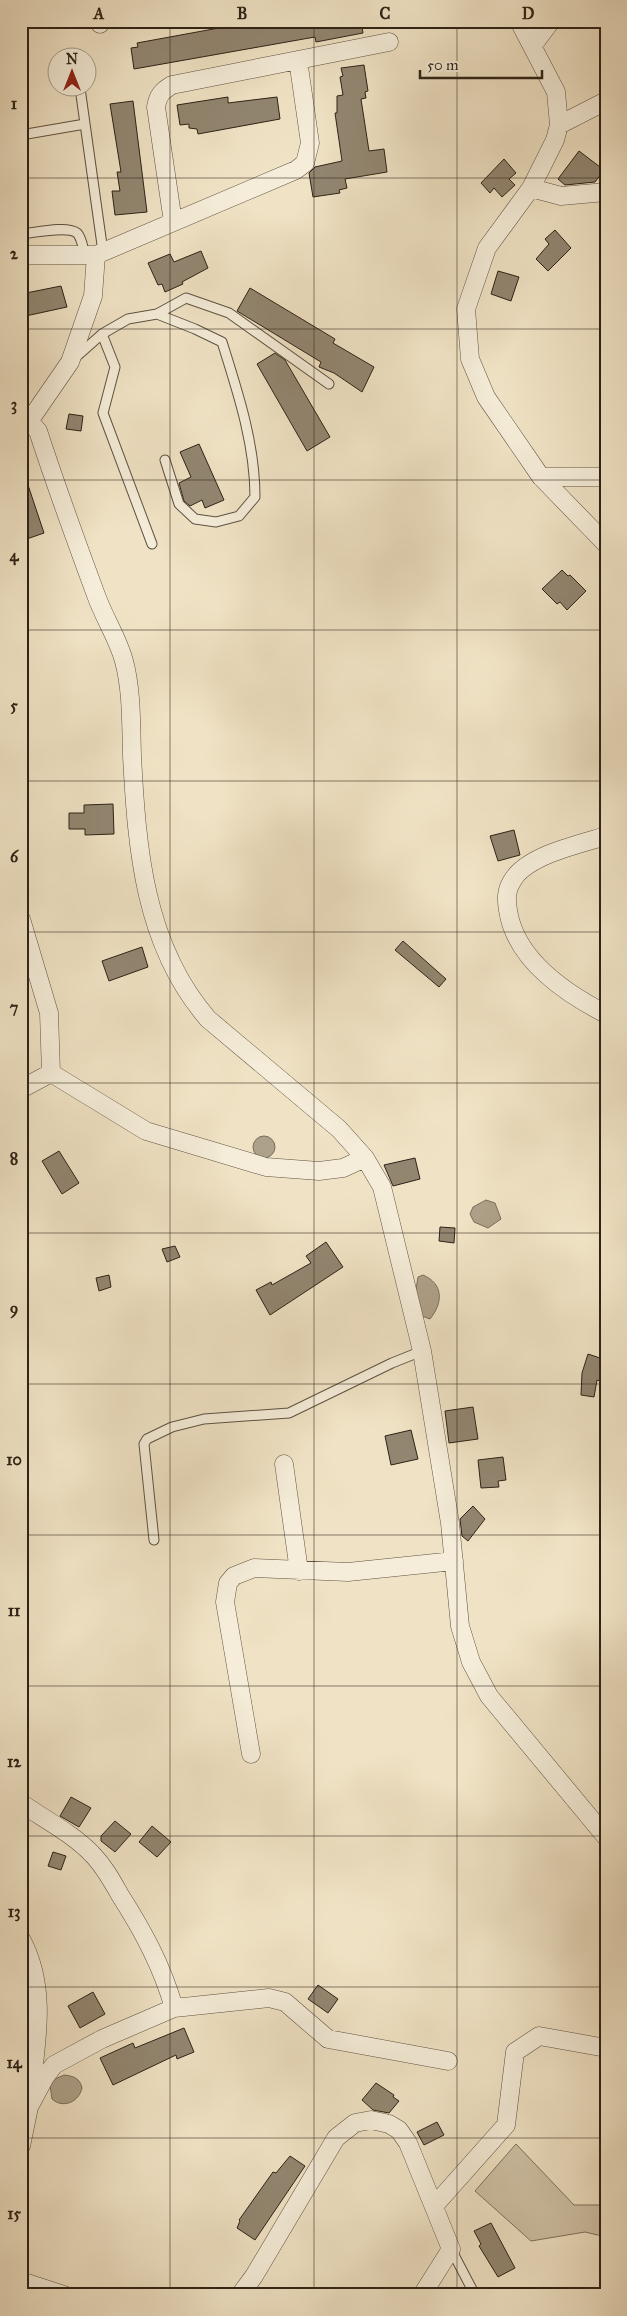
<svg xmlns="http://www.w3.org/2000/svg" width="627" height="2316" font-family="'IM FELL Great Primer',serif">
<rect width="100%" height="100%" fill="#f0e3c5"/>
<filter id="stains"><feTurbulence type="fractalNoise" baseFrequency=".004" numOctaves="4"/><feColorMatrix values="0 0 0 0 .2 0 0 0 0 .09 0 0 0 0 .02 0 0 0 .5 -.17"/></filter>
<radialGradient id="worn" r=".72"><stop offset=".6" stop-color="#630" stop-opacity="0"/><stop offset="1" stop-color="#630" stop-opacity=".3"/></radialGradient>
<!-- green -->
<path fill="#cfc2a7" stroke="#7e725e" d="M516,2144l58,61h25l7,-10v42l-21,-5 -54,9 -56,-50z"/>
<!-- water -->
<path fill="#aea18a" stroke="#7a6e5c" d="M253 1147a11 11 0 1 1 22 0a11 11 0 1 1-22 0Z
M486,1200l9,3 6,16 -13,9 -14,-6 -4,-8 3,-7z
M423,1275c21,9 20,28 7,44l-8,-3 -7,-21 3,-18z
M64,2075c9,1 16,3 18,13 -3,14 -19,21 -30,11l-2,-14 5,-6z"/>
<!-- building -->
<path fill="#928671" stroke="#2d2216" d="M257,21h45v4l16,-4h43l2,12 -47,9 -1,-5 -181,32 -3,-21 7,-1 -1,-4z
M364,65l4,26 -3,1 1,6 -5,1 8,52 15,-2 3,23 -42,7 2,9 -8,2 1,3 -27,4 -4,-24 6,-6 27,-6 -7,-48h2v-17l6,-1 -3,-18 3,-1 -2,-8z
M228,97v6l49,-6 3,22 -82,15 -1,-5 -8,-1v-4l-9,1 -3,-20z
M133,101l14,111 -32,3 -3,-24h8l-3,-19h4l-11,-68z
M579,151l25,19 -9,12 -30,3 -7,-6z
M504,159l12,14 -7,6 6,6 -13,12 -8,-9 -4,5 -9,-10z
M555,230l16,18 -23,23 -12,-12 13,-15 -4,-5z
M201,251l7,17 -26,14 1,2 -18,8 -3,-8 -4,1 -10,-22 22,-9 4,8z
M498,271l21,6 -8,24 -20,-7z
M61,286l6,21 -46,10v-23z
M250,288l85,51 -2,4 41,24 -12,25 -28,-19 -15,-6 2,-5 -84,-51z
M275,353l10,7 45,77 -23,14 -50,-87z
M69,414l14,2 -2,15 -15,-2z
M199,444l25,56 -19,8 -3,-8 -12,6 -6,-5 -5,-18 12,-6 -11,-25z
M21,473h3l20,60 -23,8z
M562,570l6,6 2,-1 16,16 -19,19 -7,-8 -3,2 -15,-15z
M113,804l1,30 -29,1v-6h-16v-16h15v-8z
M514,830l6,25 -22,6 -8,-25z
M403,941l43,38 -7,8 -44,-37z
M142,947l6,20 -39,14 -7,-20z
M59,1151l20,32 -17,11 -20,-33z
M415,1158l5,21 -27,7 -9,-21z
M440,1227l15,1 -1,15 -15,-2z
M326,1242l17,25 -73,48 -14,-25 15,-8 1,3 39,-22 -5,-7z
M175,1246l5,11 -13,5 -5,-13z
M109,1275l2,12 -12,4 -3,-13z
M588,1354l18,6v23l-9,-3 -3,17 -13,-2 1,-22z
M473,1407l5,32 -29,4 -4,-32z
M411,1430l7,29 -27,6 -6,-29z
M503,1457l3,23 -8,1 1,6 -18,1 -3,-28z
M473,1506l12,13 -17,22 -6,-5 -2,-17z
M71,1797l20,11 -12,19 -19,-11z
M115,1821l16,13 -16,18 -14,-11v-5z
M152,1826l19,16 -14,15 -18,-15z
M53,1852l13,4 -5,14 -13,-4z
M318,1985l20,14 -10,14 -20,-14z
M93,1992l12,22 -25,14 -12,-22z
M184,2028l10,24 -17,7 -1,-4 -63,30 -13,-27 33,-15 2,5z
M376,2083l18,12 -1,2 6,4 -10,12 -16,-3 -11,-10z
M437,2122l7,13 -20,10 -7,-13z
M290,2156l15,10 -50,74 -18,-12 3,-7 -1,-1 34,-48 3,1z
M491,2223l24,45 -17,9 -19,-31 2,-2 -7,-13z"/>
<g fill="none" stroke-linecap="round" stroke-linejoin="round">
<!-- service casing -->
<g stroke="#5e5242" stroke-width="11">
<path id="service" d="M80,88l23,164
M21,135l64,-11
M21,234c13,-1 46,-9 56,-1 5,5 6,16 8,22
M157,314l29,-16 43,15 100,71
M102,334l13,33 -12,46 49,131
M76,357l26,-23 26,-15 29,-5 38,15 27,13c16,51 33,102 33,155l-16,19 -23,6 -21,-3 -16,-15 -14,-44
M154,1540l-10,-96 3,-5 25,-12 32,-8 85,-6 103,-50 30,-12
M451,2249l24,46"/>
</g>
<!-- minor casing -->
<g stroke="#5e5242" stroke-width="19">
<path id="minor" d="M100,21v3
M519,21l37,71 3,33 -4,15 -24,48 -44,60 -21,61 4,50 16,38 55,80 65,67
M533,45l18,-24
M298,60l91,-18
M559,125l47,-24
M531,188l30,8 45,-4
M21,255h75l200,-85 9,-7 5,-20 -12,-83 -126,25c-10,6 -14,10 -16,22l17,115
M21,412l17,19c18,55 38,110 58,164 8,23 22,43 28,66 8,30 7,64 8,95 5,93 12,189 76,263l131,110 26,29 17,29 40,164 28,172 10,103 11,36 18,34 117,141
M30,420l40,-58 23,-66 3,-41
M541,477h65
M606,836c-27,8 -76,19 -92,42 -8,11 -8,20 -6,32 7,49 57,83 98,104
M21,919l28,94 2,60
M51,1073l95,58 120,36 53,4 24,-3 22,-10
M21,1089l30,-16
M284,1464l15,107
M251,1754l-26,-152 3,-19 6,-7 20,-8 94,4 106,-11
M21,1803c23,16 52,31 71,51 12,12 20,27 28,41 23,36 42,71 54,113l-72,31 -48,26 -9,12 -16,30 -8,39
M21,1939c27,49 15,105 9,158
M174,2008l95,-10 16,4 43,37 120,22
M434,2206l72,-81 9,-73 24,-16 67,12
M21,2281l43,14
M240,2295l14,-19 82,-138 19,-15 16,-3 18,4 10,6 9,13 43,106 -29,46"/>
</g>
<!-- service -->
<use href="#service" stroke="#f5edd9" stroke-width="9"/>
<!-- minor -->
<use href="#minor" stroke="#f5edd9" stroke-width="18"/>
</g>
<!-- grid -->
<path fill="none" stroke="#2d2216" stroke-width="1" stroke-opacity="0.55" d="M170,21v2274M314,21v2274M457,21v2274M21,178h585M21,329h585M21,480h585M21,630h585M21,781h585M21,932h585M21,1083h585M21,1233h585M21,1384h585M21,1535h585M21,1686h585M21,1836h585M21,1987h585M21,2138h585"/>
<!-- margin -->
<rect width="627" height="2316" fill="none" stroke="#f0e3c5" stroke-width="55"/>
<!-- north arrow -->
<g transform="translate(72 72)"><circle r="24" fill="#f5edd9" stroke="#a59c8b"/>
<path d="M0-4L9 19L0 12L-9 19Z" fill="#8f2418"/>
<text y="-8" font-size="14" font-weight="bold" text-anchor="middle" fill="#2d2216">N</text>
</g>
<!-- scale -->
<path d="M420 70v8h122v-8" fill="none" stroke="#2d2216" stroke-width="2.5"/>
<text x="427" y="70" font-size="15" fill="#2d2216" stroke="#f5edd9" stroke-width="4" paint-order="stroke">50 m</text>
<rect x="28" y="28" width="572" height="2260" fill="none" stroke="#2d2216" stroke-width="2"/>
<g font-size="16" text-anchor="middle" font-weight="bold" fill="#2d2216">
<text x="99" y="19">A</text>
<text x="242" y="19">B</text>
<text x="385" y="19">C</text>
<text x="528" y="19">D</text>
<text x="14" y="109">1</text>
<text x="14" y="259">2</text>
<text x="14" y="410">3</text>
<text x="14" y="561">4</text>
<text x="14" y="711">5</text>
<text x="14" y="862">6</text>
<text x="14" y="1013">7</text>
<text x="14" y="1164">8</text>
<text x="14" y="1314">9</text>
<text x="14" y="1465">10</text>
<text x="14" y="1616">11</text>
<text x="14" y="1767">12</text>
<text x="14" y="1917">13</text>
<text x="14" y="2068">14</text>
<text x="14" y="2219">15</text>
</g>
<rect width="100%" height="100%" filter="url(#stains)"/>
<rect width="100%" height="100%" fill="url(#worn)"/>
</svg>
